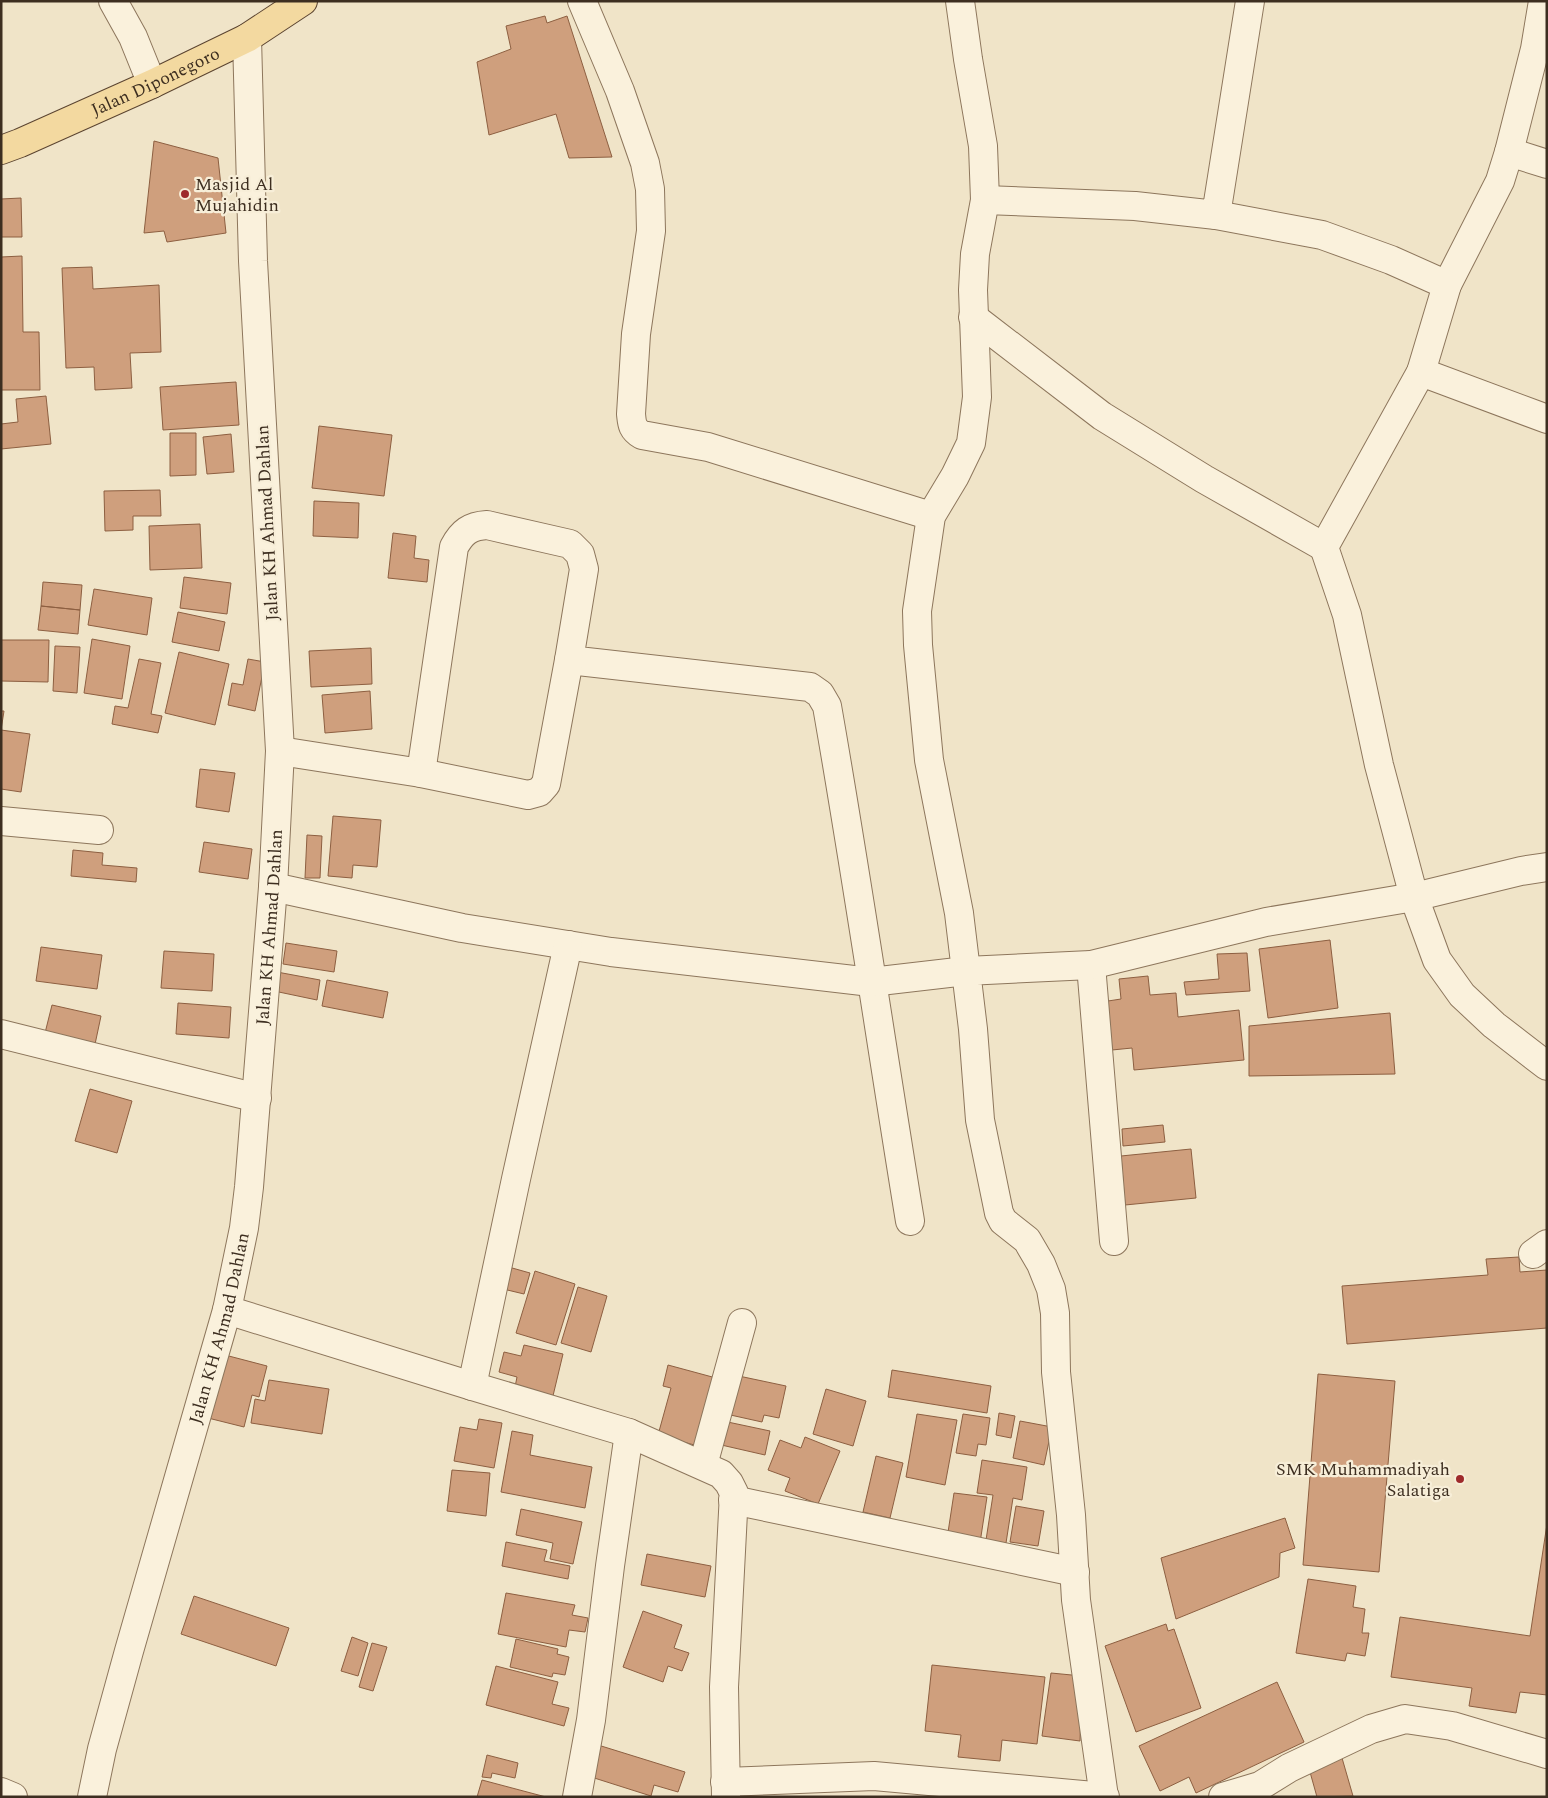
<svg xmlns="http://www.w3.org/2000/svg" width="1548" height="1798" font-family="Spectral,serif">
<rect width="100%" height="100%" fill="#f0e4c8"/>
<!-- building -->
<path fill="#cf9f7d" stroke="#8d5f41" d="M545,16l2,7 20,-7 45,141 -43,1 -13,-44 -67,21 -12,-73 34,-13 -5,-23z
M154,141l64,17 8,75 -59,9 -3,-11 -20,2z
M21,198l1,39h-21v-38z
M22,256l1,76h16l1,58h-39v-133z
M92,267l1,22 66,-4 2,67 -31,1 2,35 -37,2 -1,-23 -28,1 -4,-100z
M236,382l3,43 -76,5 -3,-43z
M46,396l5,48 -50,5v-25l17,-2 -2,-23z
M319,426l73,9 -8,61 -72,-8z
M170,433h26v42l-26,1z
M231,434l3,38 -27,2 -4,-37z
M160,490l1,26h-28v14l-28,1 -1,-40z
M314,501l45,2 -1,35 -45,-2z
M200,524l2,44 -52,2 -1,-44z
M393,533l23,3 -2,22 15,2 -2,22 -39,-4z
M184,577l47,6 -4,31 -47,-6z
M43,582l39,3 -2,25 -39,-4z
M94,589l58,9 -5,37 -59,-10z
M41,606l39,4 -2,24 -40,-4z
M178,612l47,10 -6,29 -47,-9z
M92,639l38,7 -8,53 -38,-6z
M1,640h48l-1,42 -47,-1z
M55,646l25,1 -3,46 -24,-2z
M371,648l1,36 -61,3 -2,-36z
M179,652l50,12 -14,61 -50,-12z
M139,659l22,4 -10,51 11,2 -4,17 -46,-9 3,-18 13,2z
M248,659l17,3 -10,49 -27,-6 4,-22 11,2z
M370,691l2,38 -47,4 -3,-38z
M1,711h3l-3,19 29,4 -9,58 -20,-3z
M200,769l35,4 -6,39 -33,-5z
M333,816l48,4 -4,47 -24,-2 -1,13 -24,-2z
M307,835l15,1 -2,42h-15z
M204,842l48,7 -4,30 -49,-7z
M73,850l30,3 -1,12 35,3 -1,14 -65,-6z
M1330,940l8,68 -70,10 -9,-69z
M286,943l51,8 -3,21 -51,-8z
M41,947l61,8 -5,34 -61,-8z
M164,951l50,3 -2,37 -51,-3z
M1247,953l3,38 -64,4 -2,-13 35,-3 -2,-25z
M277,972l43,8 -3,20 -43,-9z
M1148,976l2,19 26,-2 2,24 61,-7 5,50 -110,10 -2,-22 -20,2 -4,-49 13,-2 -2,-20z
M327,980l61,12 -5,26 -61,-12z
M178,1003l53,4 -2,31 -53,-4z
M52,1005l49,11 -7,33 -50,-12z
M1390,1013l5,61 -146,2v-50z
M90,1089l42,12 -15,52 -42,-12z
M1163,1125l2,17 -42,4 -1,-17z
M1191,1149l5,49 -71,7 -4,-49z
M1519,1257l1,15 27,-2v58l-200,16 -5,-58 146,-11 -2,-16z
M505,1266l25,7 -6,21 -25,-6z
M535,1271l40,13 -19,61 -40,-12z
M578,1287l29,9 -16,56 -30,-9z
M524,1345l39,9 -11,46 -38,-8 3,-15 -18,-5 5,-20 17,4z
M225,1355l42,11 -8,31 -7,-2 -8,32 -36,-9z
M668,1365l48,13 -18,68 -40,-11 13,-47 -8,-2z
M892,1370l99,16 -4,27 -99,-16z
M1318,1374l77,7 -16,191 -76,-7z
M734,1375l52,11 -7,32 -15,-3 -2,7 -36,-8z
M269,1380l60,9 -7,45 -71,-11 4,-24 10,2z
M826,1389l40,12 -13,45 -40,-12z
M999,1413l16,3 -4,22 -15,-3z
M917,1414l40,6 -12,65 -39,-8z
M963,1414l27,4 -4,27 -8,-1 -2,12 -20,-3z
M479,1419l23,4 -8,45 -40,-7 6,-34 17,3z
M723,1421l47,10 -5,24 -48,-11z
M1020,1421l32,6 -8,38 -31,-7z
M512,1431l21,4 -3,20 62,12 -7,41 -84,-16z
M805,1437l35,14 -22,53 -33,-13 5,-13 -22,-8 12,-30 21,8z
M876,1456l27,7 -13,55 -27,-6z
M982,1460l45,7 -5,33 -9,-2 -7,45 -20,-3 7,-45 -16,-2z
M452,1470l38,3 -4,43 -39,-5z
M954,1493l33,4 -7,46 -33,-4z
M1016,1506l28,5 -6,35 -28,-4z
M521,1509l61,13 -9,42 -23,-5 3,-16 -37,-8z
M1285,1518l10,30 -15,5 -1,24 -103,42 -15,-61z
M1547,1524v171l-27,-3 -4,21 -47,-7 3,-18 -81,-11 9,-60 130,19z
M506,1542l41,8 -3,11 26,5 -2,13 -66,-13z
M647,1554l64,12 -6,31 -64,-12z
M1308,1579l48,7 -3,21 12,2 -3,24h7l-4,23 -18,-3 -2,8 -49,-8z
M506,1593l69,12 -3,10 16,3 -3,14 -16,-2 -3,17 -68,-13z
M194,1596l95,32 -13,38 -95,-32z
M643,1611l39,14 -8,23 15,5 -7,18 -14,-5 -5,16 -40,-15z
M1166,1624l2,7 6,-2 27,79 -65,24 -31,-86z
M352,1637l16,6 -10,33 -17,-5z
M516,1639l42,10 -1,5 12,3 -4,18 -12,-2 -1,4 -42,-10z
M372,1643l15,4 -14,44 -14,-4z
M932,1665l113,12 -8,67 -35,-4 -2,21 -42,-4 3,-22 -36,-4z
M496,1666l62,16 -6,22 17,4 -5,18 -78,-21z
M1051,1673l31,3 -2,65 -38,-5z
M1277,1682l27,60 -108,51 -7,-16 -29,14 -21,-45z
M598,1745l87,27 -7,20 -24,-7 -3,11 -63,-20z
M487,1755l31,8 -3,15 -23,-5 -1,5 -9,-1z
M1342,1758l11,38 -36,1 -7,-25z
M482,1780l64,17h-69z"/>
<g fill="none" stroke-linecap="round" stroke-linejoin="round">
<!-- minor casing -->
<g stroke="#8d765c" stroke-width="30">
<g id="minor">
<path d="M113,1l20,36 19,47"/>
<path d="M582,1l38,90 25,72 5,26 1,42 -15,103 -5,80c1,10 1,15 11,21l66,12 223,69"/>
<path d="M960,1l8,58 15,87 2,54"/>
<path d="M1543,1l-8,48 -26,103 -9,29 -53,104 -26,87 -97,175 23,68 32,150 35,132 23,63 25,35 32,30 53,41"/>
<path d="M1509,152l38,12"/>
<path d="M1216,215l106,20 69,25 56,25"/>
<path d="M973,317l129,99 102,63 120,68"/>
<path d="M1421,372l126,47"/>
<path d="M280,751l141,22 33,-226c8,-15 16,-21 33,-22l83,19 10,10 4,15 -15,91 241,27 10,7 7,12c30,171 55,344 83,515"/>
<path d="M421,773l107,22 11,-3 7,-8 23,-124"/>
<path d="M1,821l98,9"/>
<path d="M273,887l189,41 149,24 260,30 95,-11 -7,-58 -30,-153 -11,-115 -1,-34 14,-95 24,-40 16,-33 6,-46 -4,-107 2,-36 10,-54 150,6 81,9 34,-214"/>
<path d="M1091,965l23,276"/>
<path d="M1,1034l256,64"/>
<path d="M1533,1254l14,-10"/>
<path d="M227,1310l245,76 157,47 92,41 8,9 5,10 -10,194 2,110"/>
<path d="M472,1386l44,-207 52,-234"/>
<path d="M703,1465l39,-142"/>
<path d="M733,1500l342,72"/>
<path d="M725,1782l149,-6 231,21"/>
<path d="M1,1792l12,5"/>
<path id="s1" d="M92,1797l10,-48 27,-98 98,-341 17,-82 5,-41 24,-300 7,-136 -27,-490 -6,-223"/>
<path d="M577,1797l14,-77 19,-154 19,-133"/>
<path d="M1104,1797l-28,-197 -5,-85 -15,-143 -1,-59 -4,-24 -10,-25 -14,-24 -24,-19 -4,-8 -19,-93 -7,-91 -7,-58 125,-6 175,-43 148,-25 107,-26 26,-4"/>
<path d="M1223,1797l37,-11 29,-18 82,-39 34,-10 47,7 95,28"/>
</g>
</g>
<!-- major casing -->
<g stroke="#5b4430" stroke-width="30">
<g id="major">
<path id="s2" d="M1,150l19,-7 132,-59 95,-46 56,-37"/>
</g>
</g>
<!-- minor -->
<use href="#minor" stroke="#faf1dc" stroke-width="28"/>
<!-- major -->
<use href="#major" stroke="#f3d9a0" stroke-width="28"/>
</g>
<!-- markers -->
<g fill="#9e2a2b" stroke="#f7eed8" stroke-width="2">
<circle cx="185" cy="194" r="5"/>
<circle cx="1460" cy="1479" r="5"/>
</g>
<g text-anchor="middle" stroke-width="4.5" stroke-linejoin="round" paint-order="stroke">
<!-- street labels -->
<g font-size="18" fill="#3d2e20" stroke="#f7eed8">
<text dy="6" stroke="none"><textPath href="#s2" startOffset="169">Jalan Diponegoro</textPath></text>
<text transform="translate(267 523) rotate(-93)" y="6">Jalan KH Ahmad Dahlan</text>
<text dy="6" stroke="none"><textPath href="#s1" startOffset="891">Jalan KH Ahmad Dahlan</textPath></text>
<text dy="6" stroke="none"><textPath href="#s1" startOffset="486">Jalan KH Ahmad Dahlan</textPath></text>
</g>
<!-- poi labels -->
<g font-size="18" fill="#3d2e20" stroke="#f7eed8" text-anchor="start">
<text x="195" y="190">Masjid Al<tspan x="195" dy="21">Mujahidin</tspan></text>
<text x="1450" y="1475" text-anchor="end">SMK Muhammadiyah<tspan x="1450" dy="21">Salatiga</tspan></text>
</g>
</g>
<!-- border -->
<rect width="1548" height="1798" fill="none" stroke="#3d2e20" stroke-width="5"/>
</svg>
